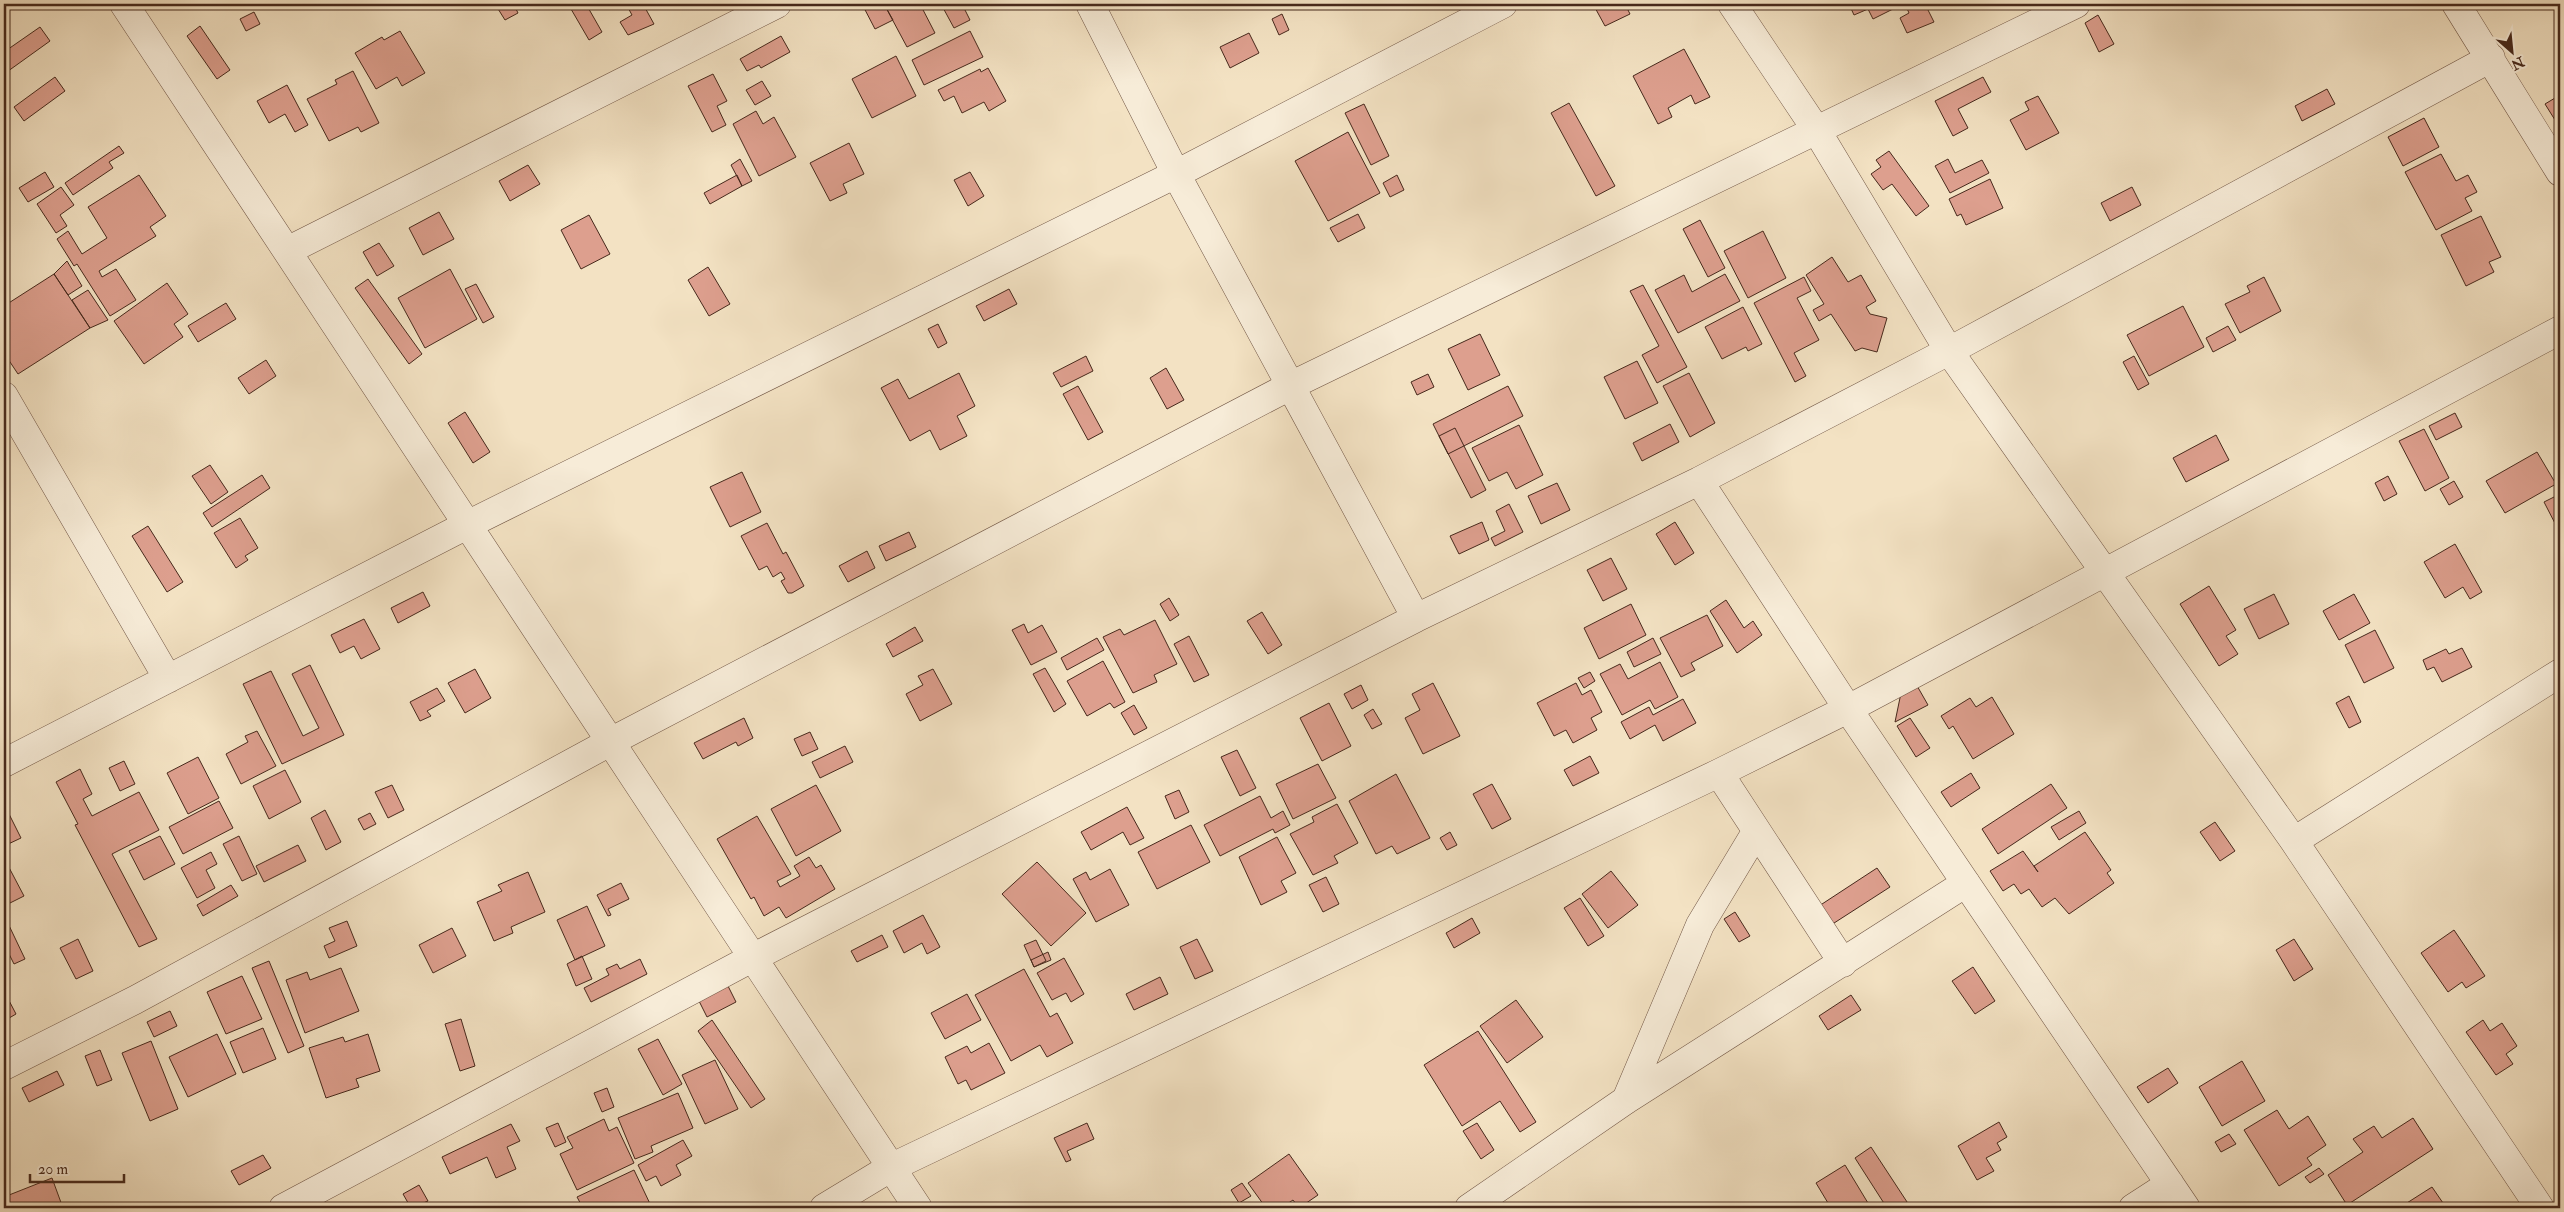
<svg xmlns="http://www.w3.org/2000/svg" width="2564" height="1212" font-family="'IM FELL Double Pica',serif">
<rect width="100%" height="100%" fill="#f3e2c3"/>
<filter id="stains"><feTurbulence type="fractalNoise" baseFrequency=".004" numOctaves="4"/><feColorMatrix values="0 0 0 0 .2 0 0 0 0 .09 0 0 0 0 .02 0 0 0 .5 -.17"/></filter>
<radialGradient id="worn" r=".72"><stop offset=".6" stop-color="#630" stop-opacity="0"/><stop offset="1" stop-color="#630" stop-opacity=".3"/></radialGradient>
<!-- building -->
<path fill="#dd9f8e" stroke="#47291c" d="M495,4h22l-3,1 4,8 -13,7z
M580,4h6l16,28 -13,8 -18,-31z
M626,4h17l11,20 -26,11 -8,-13 12,-7z
M862,4h22l9,16 -18,9z
M884,4h36l15,29 -28,14z
M941,4h21l8,16 -16,8z
M1207,4h14l-11,5z
M1593,4h32l5,10 -25,12z
M1849,4h46l2,3 -24,12 -5,-10 -14,6z
M1905,4h20l9,18 -27,11 -7,-15 9,-5z
M254,12l6,12 -14,7 -6,-12z
M1282,14l7,16 -10,5 -7,-16z
M2098,15l16,29 -15,8 -14,-29z
M200,26l30,44 -13,9 -30,-43z
M40,27l10,14 -46,33v-22z
M400,31l25,42 -23,13 -5,-9 -21,12 -21,-36 27,-16 2,3z
M970,31l13,26 -59,28 -12,-25z
M1249,33l10,20 -29,15 -10,-21z
M781,36l9,16 -29,16 -2,-3 -12,6 -7,-12z
M1684,49l26,48 -15,7 -4,-9 -23,13 4,9 -14,7 -25,-48z
M896,56l20,40 -44,22 -20,-39z
M988,68l18,33 -17,10 -5,-9 -22,11 -8,-17 -10,5 -6,-11 42,-21 1,3z
M353,71l26,52 -18,9 -3,-5 -29,14 -22,-42 30,-15 -2,-4z
M713,74l14,27 -10,5 9,19 -14,7 -24,-46z
M55,77l10,14 -41,30 -10,-14z
M1983,77l8,15 -33,17 10,19 -15,8 -18,-35z
M762,81l9,15 -16,9 -9,-15z
M287,85l21,40 -13,7 -10,-18 -16,9 -12,-22z
M2327,89l8,15 -33,17 -7,-15z
M2560,95v22l-5,3 -10,-16z
M2038,96l21,37 -33,17 -16,-30 19,-10 -4,-8z
M1569,103l46,83 -19,10 -45,-83z
M1364,104l25,52 -18,9 -26,-52z
M756,111l7,13 11,-7 22,40 -37,19 -26,-52z
M2424,118l15,29 -36,19 -15,-29z
M1348,132l32,61 -52,28 -33,-60z
M849,143l15,31 -21,10 4,9 -17,8 -20,-38z
M119,146l5,7 -15,9 4,6 -40,27 -8,-12z
M1889,151l40,55 -13,10 -24,-32 -9,6 -12,-16 10,-7 -5,-7z
M2441,154l15,27 12,-6 9,17 -12,6 7,13 -36,19 -31,-58z
M740,159l12,22 -10,5 -11,-21z
M1948,159l7,14 27,-13 7,13 -39,20 -15,-27z
M528,165l12,19 -30,17 -11,-20z
M45,172l9,15 -26,15 -9,-14z
M970,172l14,24 -16,10 -14,-26z
M139,175l27,41 -16,11 6,9 -57,35 3,6 14,-8 20,31 -26,16 -33,-52 -3,2 -17,-27 11,-8 14,23 25,-16 -19,-31z
M737,175l5,11 -32,18 -6,-11z
M1397,175l7,15 -14,7 -7,-14z
M1990,179l13,29 -37,17 -5,-11 -4,2 -8,-17z
M61,187l13,18 -14,10 7,11 -11,7 -19,-29z
M2132,187l9,18 -31,16 -9,-18z
M439,212l15,27 -31,16 -14,-27z
M1358,214l7,14 -27,14 -8,-14z
M589,215l21,39 -29,15 -20,-39z
M2481,216l20,41 -12,5 5,10 -28,14 -25,-51z
M1700,220l25,48 -17,9 -25,-48z
M1763,231l23,47 -38,20 -24,-47z
M379,243l15,23 -17,10 -14,-24z
M1832,257l16,25 13,-7 15,26 -10,6 4,7 17,4 -10,34 -15,-4 -7,3 -24,-37 -12,7 -6,-11 11,-6 -18,-29z
M67,261l15,25 -14,9 -14,-21z
M708,267l22,37 -21,12 -21,-36z
M450,269l27,50 -52,29 -27,-50z
M54,274l36,54 -72,46 -14,-21v-47z
M1725,274l15,27 -62,32 -23,-43 29,-15 8,17z
M1804,277l7,14 -14,7 22,42 -25,13 12,23 -11,6 -41,-79z
M2264,277l17,34 -41,22 -15,-29 25,-12 -3,-6z
M368,279l54,75 -13,10 -54,-76z
M167,283l21,31 -14,10 9,13 -39,27 -30,-43z
M476,284l18,33 -11,6 -18,-34z
M1643,285l44,82 -30,16 -15,-28 17,-9 -29,-55z
M1009,289l8,15 -33,17 -8,-15z
M88,290l20,30 -18,8 -18,-28z
M226,303l10,16 -38,23 -10,-16z
M2183,306l21,41 -55,29 -22,-41z
M1743,307l19,37 -14,7 -2,-4 -24,12 -17,-32z
M938,324l9,19 -9,5 -10,-19z
M2228,326l8,14 -23,12 -7,-14z
M1480,334l20,41 -32,15 -20,-41z
M1086,356l7,15 -32,16 -8,-14z
M2134,356l15,28 -11,6 -15,-28z
M266,360l10,16 -27,18 -11,-16z
M1637,361l21,42 -33,16 -21,-42z
M1166,368l18,32 -17,9 -17,-31z
M959,373l16,33 -18,10 10,20 -27,14 -10,-20 -20,11 -29,-53 17,-9 11,20z
M1689,373l26,50 -25,14 -27,-51z
M1428,374l6,13 -17,8 -6,-13z
M1078,386l25,46 -15,8 -25,-46z
M1508,386l15,30 -75,38 -15,-30z
M465,412l25,40 -17,11 -25,-40z
M2455,413l7,14 -26,13 -7,-14z
M1670,424l9,18 -37,19 -9,-18z
M1519,425l24,50 -27,14 -9,-17 -18,9 -17,-33z
M1455,428l31,62 -15,8 -32,-62z
M2424,429l25,49 -24,13 -26,-50z
M2216,435l13,25 -43,22 -13,-24z
M2537,452l19,32 -51,29 -19,-32z
M210,465l18,27 -17,12 -19,-28z
M742,472l19,40 -31,15 -20,-40z
M262,475l8,13 -58,39 -9,-14z
M2388,476l9,18 -13,7 -9,-18z
M2454,481l9,16 -14,8 -9,-16z
M1557,483l13,27 -29,14 -13,-28z
M2560,494v39l-16,-31z
M1509,504l14,28 -28,14 -4,-8 14,-7 -9,-20z
M240,518l18,30 -13,8 3,4 -12,8 -22,-35z
M1482,522l7,18 -30,14 -9,-18z
M1675,522l19,31 -19,12 -19,-31z
M767,523l16,31 3,-2 18,34 -12,7h-4l-7,-12 4,-2 -4,-7 -8,5 -6,-11 -8,4 -18,-34z
M148,526l35,56 -16,10 -35,-56z
M909,532l7,15 -30,14 -7,-15z
M2455,544l27,48 -12,7 -7,-12 -18,11 -21,-36z
M867,551l8,17 -27,14 -9,-16z
M1611,558l16,31 -24,12 -16,-31z
M2209,586l27,44 -10,6 12,18 -19,12 -39,-62z
M423,592l7,14 -32,17 -7,-15z
M2274,594l15,30 -30,15 -15,-30z
M2354,594l16,29 -31,17 -16,-29z
M1169,598l10,17 -9,6 -10,-17z
M1726,600l18,28 9,-7 9,14 -25,18 -27,-42z
M1631,604l15,31 -47,24 -15,-31z
M1262,612l20,33 -14,9 -21,-33z
M1707,615l16,31 -32,17 4,7 -14,7 -21,-39z
M364,619l16,30 -19,10 -7,-13 -14,7 -9,-18z
M1155,620l22,44 -23,11 3,7 -24,11 -30,-56 17,-8 4,6z
M1024,624l4,9 14,-8 15,27 -26,13 -19,-35z
M915,627l8,14 -30,16 -7,-13z
M2375,630l19,38 -30,15 -19,-38z
M1189,636l20,39 -15,7 -20,-38z
M1097,638l7,12 -37,20 -6,-12z
M1653,638l8,16 -27,13 -7,-15z
M2462,648l10,19 -30,15 -8,-15 -7,3 -4,-10 23,-11 3,5z
M1103,661l22,41 -11,6 -4,-5 -23,13 -20,-35z
M1660,662l18,35 -23,12 -5,-9 -28,15 -22,-41 20,-10 8,15z
M310,665l34,70 -62,29 -39,-80 28,-13 32,65 16,-8 -27,-54z
M1045,668l21,36 -12,8 -21,-38z
M475,669l16,29 -26,15 -17,-30z
M933,669l19,35 -32,17 -14,-27 17,-9 -5,-9z
M1590,672l5,9 -11,7 -6,-10z
M1433,683l27,53 -37,18 -18,-36 15,-8 -8,-16z
M1576,683l6,12 9,-5 11,22 -11,6 6,12 -24,13 -7,-13 -12,6 -17,-33z
M1916,684l12,21 -33,17 6,-29z
M1361,685l7,15 -16,9 -8,-15z
M437,688l8,13 -18,10 4,5 -11,5 -10,-19z
M2349,696l12,26 -12,6 -13,-25z
M1992,697l22,37 -41,25 -20,-33 -4,3 -8,-13 29,-18 6,9z
M1683,699l13,24 -33,18 -8,-16 -25,14 -9,-17 28,-15 4,8z
M1329,703l22,43 -29,15 -22,-43z
M1134,705l13,23 -13,7 -13,-22z
M1373,709l9,15 -10,5 -8,-14z
M744,718l9,20 -15,8 -2,-4 -33,17 -9,-16z
M1910,718l20,30 -14,9 -19,-31z
M257,731l19,35 -35,18 -15,-30 22,-12 -3,-6z
M810,732l8,17 -16,7 -8,-17z
M845,746l8,16 -33,16 -8,-16z
M1237,750l19,38 -16,8 -19,-39z
M1590,756l9,17 -26,13 -9,-16z
M198,757l21,41 -31,16 -21,-41z
M124,761l11,23 -15,7 -11,-23z
M1318,764l18,34 -43,21 -17,-35z
M80,769l12,25 -9,5 9,17 47,-24 20,38 -47,24 45,85 -18,8 -64,-122 3,-1 -22,-42z
M285,770l16,32 -32,17 -16,-33z
M1971,773l9,15 -29,19 -10,-15z
M1396,774l34,64 -33,16 -5,-8 -16,8 -27,-53z
M1492,784l19,35 -19,10 -19,-35z
M2051,784l16,24 -69,46 -16,-25z
M392,785l12,25 -16,8 -13,-26z
M816,785l25,46 -45,25 -25,-47z
M1179,790l10,22 -14,7 -10,-23z
M1260,796l11,22 12,-7 7,14 -15,8 -2,-4 -53,27 -16,-31z
M219,801l14,27 -50,26 -14,-27z
M1337,804l21,39 -24,13 4,7 -25,12 -23,-41 24,-12 -2,-5z
M5,806l16,32 -17,8v-39z
M1127,807l17,31 -14,7 -7,-13 -32,18 -10,-18z
M325,810l16,32 -15,8 -15,-32z
M2079,811l7,12 -27,17 -8,-13z
M370,813l6,11 -12,6 -6,-11z
M757,816l34,58 -14,7 3,6 20,-11 -6,-10 15,-9 7,11 5,-3 14,24 -49,29 -7,-11 -15,9 -10,-19 -3,2 -34,-60z
M2215,822l20,29 -15,10 -20,-29z
M1191,825l19,37 -53,27 -19,-37z
M1450,832l7,13 -10,5 -7,-12z
M2085,832l26,38 -4,3 7,10 -45,31 -14,-16 -13,9 -13,-18 -8,5 -7,-10 -11,7 -13,-20 33,-20 15,21 -4,-6z
M160,836l15,28 -31,16 -15,-29z
M239,836l18,38 -15,7 -19,-37z
M1277,837l19,36 -15,8 6,11 -26,13 -22,-48z
M298,845l8,16 -42,21 -8,-16z
M211,852l6,12 -11,6 9,18 -18,10 -16,-30z
M4,858l20,38 -20,10z
M1037,862l49,51 -35,33 -49,-52z
M1877,868l13,19 -59,38 -12,-19z
M1110,869l19,36 -33,17 -23,-43 13,-7 4,8z
M1611,871l27,34 -30,23 -26,-34z
M528,872l17,40 -34,15 2,6 -19,8 -17,-39 25,-11 -4,-6z
M1326,877l13,27 -16,8 -14,-27z
M621,883l8,16 -21,10 3,6 -3,1 -11,-21z
M231,885l7,11 -35,20 -6,-11z
M1580,898l24,38 -16,10 -24,-38z
M587,906l18,40 -30,14 -18,-40z
M1735,912l15,24 -11,6 -15,-23z
M4,915l21,44 -11,5 -8,-16 -2,2z
M923,915l17,32 -13,7 -5,-11 -18,10 -11,-22z
M1472,918l8,15 -26,15 -8,-15z
M347,921l10,25 -28,12 -5,-12 11,-5 -6,-13z
M452,928l14,28 -33,17 -14,-28z
M2454,930l31,46 -19,12 -4,-6 -14,10 -27,-39z
M882,935l6,12 -31,15 -6,-11z
M78,939l15,32 -17,8 -16,-31z
M1197,939l16,32 -18,8 -15,-32z
M2294,939l19,30 -19,12 -18,-31z
M1036,940l10,21 -12,6 -10,-22z
M1048,952l3,8 -17,7 -3,-7z
M582,956l10,23 -16,7 -9,-22z
M1064,958l20,36 -13,8 -5,-9 -14,7 -15,-27z
M640,959l7,15 -56,28 -7,-14 25,-13 -3,-6 11,-5 3,5z
M269,961l35,85 -16,7 -36,-85z
M1973,967l22,34 -20,13 -23,-33z
M341,968l18,43 -54,22 -19,-53 21,-8 3,8z
M1024,969l26,48 7,-4 16,30 -26,14 -7,-12 -29,16 -36,-66z
M242,976l20,43 -36,15 -19,-42z
M1160,977l8,17 -34,16 -8,-16z
M727,984l9,18 -29,15 -9,-18z
M4,991l12,23 -12,7z
M967,994l14,26 -36,19 -14,-26z
M1851,995l10,15 -33,20 -9,-14z
M1516,1000l27,37 -36,26 -27,-37z
M170,1011l7,15 -23,11 -7,-15z
M461,1019l14,47 -15,5 -15,-47z
M712,1020l53,79 -14,9 -53,-77z
M2483,1020l7,11 12,-8 15,23 -11,8 7,10 -17,11 -30,-43z
M263,1028l13,31 -33,14 -13,-31z
M1478,1031l58,91 -16,10 -20,-31 -38,25 -38,-61z
M217,1034l19,40 -48,23 -19,-40z
M368,1034l12,37 -24,8 3,8 -33,11 -17,-50 34,-11 2,5z
M658,1039l24,45 -19,11 -25,-46z
M151,1041l27,68 -28,12 -28,-68z
M989,1043l16,30 -34,17 -5,-10 -8,4 -13,-27 22,-11 4,7z
M100,1050l12,30 -15,6 -12,-30z
M715,1060l23,49 -33,15 -23,-49z
M2242,1061l23,40 -43,25 -23,-39z
M2168,1068l10,15 -30,20 -11,-16z
M57,1071l7,14 -35,17 -7,-14z
M607,1088l7,19 -12,5 -8,-19z
M678,1093l15,35 -42,18 2,6 -18,7 -17,-41z
M2277,1110l12,19 19,-13 18,29 -19,13 5,7 -33,21 -35,-56z
M2413,1118l20,31 -86,56 -19,-30 35,-23 -10,-13 21,-13 8,12z
M604,1119l5,12 8,-4 17,36 -57,27 -17,-36 13,-6 -6,-11z
M1999,1122l8,15 -10,6 4,7 -15,8 8,13 -17,9 -19,-34z
M558,1123l8,19 -11,5 -9,-19z
M1087,1123l7,16 -27,12 4,9 -5,2 -12,-24z
M1477,1123l17,27 -13,9 -18,-28z
M511,1124l9,17 -13,6 9,22 -20,9 -9,-21 -37,17 -8,-17z
M2229,1134l7,10 -15,8 -6,-10z
M683,1140l9,16 -16,9 5,10 -20,11 -5,-10 -10,5 -8,-16z
M1871,1147l40,61h-24l-32,-50z
M1289,1154l29,41 -19,13 -6,-8 -12,8h-15l-18,-25z
M263,1155l8,13 -32,17 -8,-14z
M1845,1165l26,43h-40l-15,-25z
M2319,1168l5,6 -14,9 -5,-6z
M634,1170l18,38h-69l-6,-11z
M52,1178l11,30h-59v-11z
M1242,1183l9,13 -12,7 -8,-13z
M419,1185l9,16 -17,7 -8,-14z
M2432,1187l11,16 -8,5h-36z"/>
<g fill="none" stroke-linecap="round" stroke-linejoin="round">
<!-- minor casing -->
<g stroke="#725746" stroke-width="29">
<path id="minor" d="M124,4l794,1204
M1090,4l86,170 240,444
M1732,4l85,127 132,220 345,490 246,367
M2456,4l104,168
M287,251l490,-247
M4,396l164,283
M1699,481l149,228 338,499
M4,763l463,-238 709,-351 327,-170
M1719,773l124,190
M2294,841l266,-168
M4,1066l131,-66 475,-258 682,-357 784,-381
M1626,1100l74,-175 56,-93
M283,1208l471,-251 662,-339 283,-137 250,-130 542,-293
M824,1208l66,-40 829,-395 129,-64 712,-379
M1469,1208l157,-108 340,-217
M2133,1208l37,-24"/>
</g>
<!-- minor -->
<use href="#minor" stroke="#f7ecd8" stroke-width="28"/>
</g>
<!-- margin -->
<rect width="2564" height="1212" fill="none" stroke="#f3e2c3" stroke-width="20"/>
<rect x="5" y="5" width="2554" height="1202" fill="none" stroke="#47291c" stroke-width="2.5"/>
<rect x="10" y="10" width="2544" height="1192" fill="none" stroke="#47291c"/>
<!-- north arrow -->
<g transform="translate(2512 52) rotate(153)" stroke="#f7ecd8" stroke-width="4" paint-order="stroke">
<path d="M0-4L9 19L0 12L-9 19Z" fill="#47291c"/>
<text y="-8" font-size="14" font-weight="bold" text-anchor="middle" fill="#47291c">N</text>
</g>
<!-- scale -->
<path d="M30 1174v8h94v-8" fill="none" stroke="#47291c" stroke-width="2.5"/>
<text x="38" y="1174" font-size="15" fill="#47291c" stroke="#f7ecd8" stroke-width="4" paint-order="stroke">20 m</text>
<rect width="100%" height="100%" filter="url(#stains)"/>
<rect width="100%" height="100%" fill="url(#worn)"/>
</svg>
